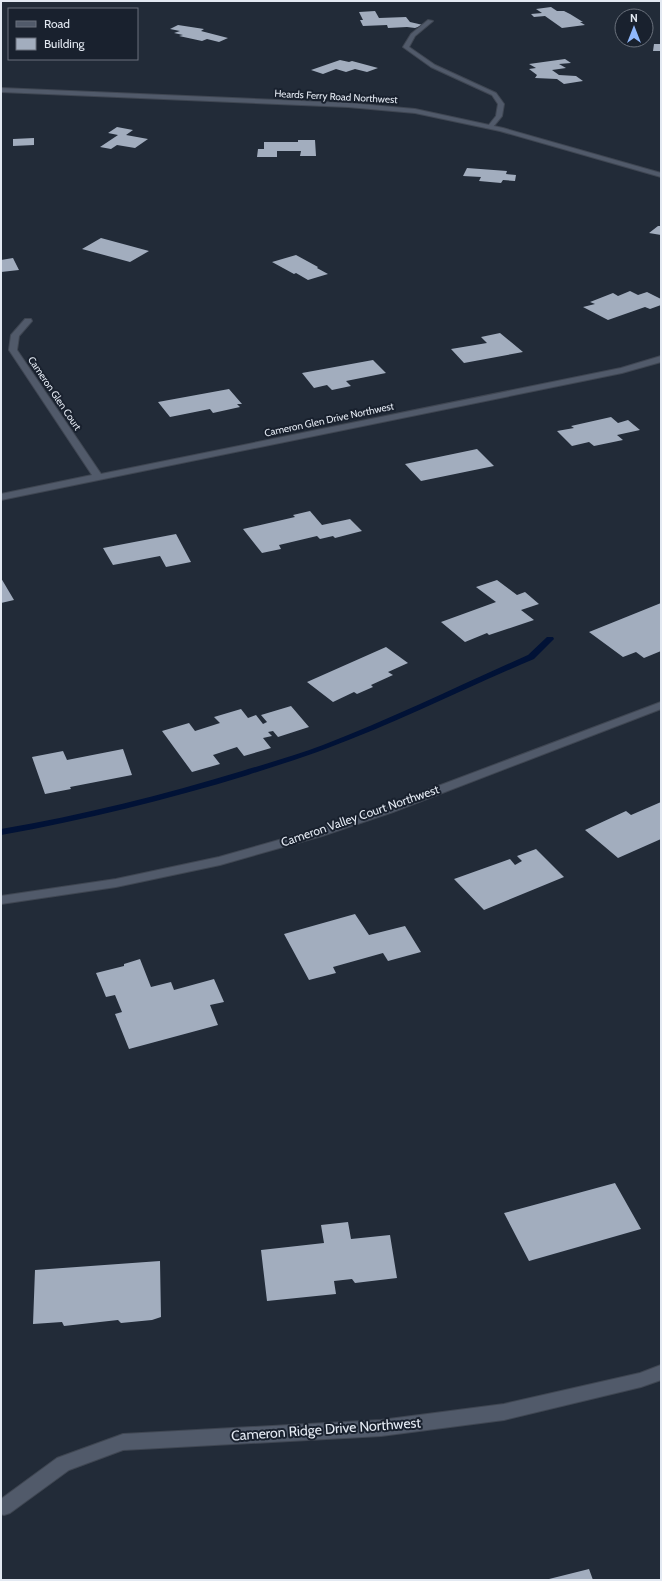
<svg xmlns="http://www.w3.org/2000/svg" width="662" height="1581" font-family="Cabin,sans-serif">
<rect width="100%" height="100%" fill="#222b38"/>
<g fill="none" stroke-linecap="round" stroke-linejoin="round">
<!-- stream -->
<path fill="#011236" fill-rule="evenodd" d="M547,637h6l1,2 -20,20c-69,29 -136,63 -206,89 -26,10 -53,18 -80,27 -82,25 -163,45 -247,60v-6c82,-14 162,-34 241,-58 27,-8 54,-16 81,-26 70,-27 137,-60 205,-90z"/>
</g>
<!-- building -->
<path fill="#a2adbe" d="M551,7l6,4h7l6,3 13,8h-3l5,3 -23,3 -17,-12 -11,1 -3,-3 11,-1 -6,-4z
M375,11l4,7 27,-1 4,5 13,3 -8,3 -8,-1 -19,1 -1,-3 -24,1 -3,-6h3l-4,-8z
M178,25l26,4 -3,2 27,7 -9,4 -12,-3 -5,2 -23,-5 4,-1 -9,-2 6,-2 -10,-2z
M654,44h7v7h-8z
M565,59l6,4 -12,1 7,4 -14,2 7,5 17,1 7,5 -19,3 -7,-5 -22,-1 2,-3 -8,-6 7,-1 -7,-4z
M340,60l9,2 3,-1 26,7 -11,4 -12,-3 -9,3 -10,-3 -13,5 -12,-4z
M117,127l16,3 -7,5 22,4 -13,9 -18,-3 -6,4 -11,-2 18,-12 -10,-2z
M34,138v7l-21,1v-7z
M298,140h17l1,16h-16l1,-5h-24v6h-20l1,-8h6v-7h34z
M467,168l40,3 -1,3 10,1 -1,6 -12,-1 -2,3 -22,-2 2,-4 -18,-1z
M658,226h3v9l-12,-2z
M101,238l48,13 -19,11 -48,-13z
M296,255l22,12 -1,1 11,6 -20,6 -12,-7 -2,1 -22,-12z
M13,258l6,12 -18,2v-12z
M630,291l8,4 9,-3 14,7v6l-11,4 -5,-2 -37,13 -25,-13 12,-3 -5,-2 23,-9 5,3z
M500,333l23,19 -59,11 -13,-14 36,-6 -6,-6z
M373,360l13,13 -40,8 5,5 -19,4 -5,-5 -13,3 -12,-15z
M229,389l13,15h-5l3,3 -27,6 -3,-4 -40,8 -12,-15z
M611,417l7,6 10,-3 12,10 -23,5 6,5 -29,6 -5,-4 -17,4 -15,-15 17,-3 -3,-2z
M477,449l17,17 -73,15 -16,-17z
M310,511l12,14 28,-6 12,12 -27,7 -2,-2 -13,3 -3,-3 -38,9 2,4 -19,4 -19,-24 52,-12 -2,-2z
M176,534l15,28 -25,5 -6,-11 -47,9 -10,-17z
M1,578l13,22 -13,3z
M497,580l20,15 8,-3 14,12 -18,6 13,10 -45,15 -2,-2 -22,9 -24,-20 55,-20 -20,-15z
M661,603v48l-17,7 -8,-6 -13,5 -34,-25z
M386,647l22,16 -20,9 5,3 -22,10 2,2 -16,7 -3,-2 -21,10 -26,-20z
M291,706l18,21 -31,10 -5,-6 -5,1 4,4 -9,2 8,10 -27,8 -7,-9 -24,8 7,9 -28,8 -30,-41 27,-8 6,8 25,-8 -6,-6 27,-8 7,9 8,-3 7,9 4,-2 -6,-7z
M123,749l9,26 -62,12 1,2 -26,5 -13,-37 31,-6 4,9z
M661,802v37l-43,19 -33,-28 41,-19 5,4z
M536,849l28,28 -80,33 -30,-31 56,-20 5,6 7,-4 -5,-5z
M355,914l14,21 36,-9 16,26 -33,9 -5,-8 -50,14 3,6 -27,7 -25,-46z
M140,959l11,28 20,-5 3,8 40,-11 10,23 -14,3 8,20 -89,24 -14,-35 7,-2 -7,-17 -9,2 -10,-24 28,-7v-2z
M615,1183l26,46 -112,32 -25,-48z
M348,1222l3,17 39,-4 7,43 -42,5 -3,-4 -18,2 2,13 -69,7 -6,-51 63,-7 -3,-18z
M160,1261l1,56 -9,3 -31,3 -3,-3 -54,6 -2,-4 -29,2 2,-54z
M589,1569l4,11h-44v-1z"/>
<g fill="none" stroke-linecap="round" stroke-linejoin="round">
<!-- lane casing -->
<g stroke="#3f4652" stroke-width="2">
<path id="lane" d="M428,20l5,1 -18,15 -6,11 26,18 61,28 8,11 -2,12 -9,11 -5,-1 8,-10 2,-12 -6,-9 -61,-28 -28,-20 8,-13z"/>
</g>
<!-- street casing -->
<g stroke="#3f4652" stroke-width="2">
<path id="street" d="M25,319h6l1,2 -13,15 -2,14 84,124 520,-106 40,-12v6l-39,11 -621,127v-6l91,-19 -83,-125 2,-15z
M661,702v7l-268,103 -71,24 -102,29 -104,22 -115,17v-8l115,-17 103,-22 95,-27 71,-24z
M661,1365v15l-20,7 -137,33 -123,16 -258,14 -54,20 -59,43 -6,2 -3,-1v-15l56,-41 66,-24 258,-14 123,-16 136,-31z"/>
</g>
<!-- secondary casing -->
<g stroke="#3f4652" stroke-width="2">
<path id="secondary" d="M1,88l347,15 67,6 88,19 158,45v4l-161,-46 -85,-18 -67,-6 -347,-15z"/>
</g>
<!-- lane -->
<use href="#lane" fill="#515a6a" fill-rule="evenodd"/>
<!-- street -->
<use href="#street" fill="#515a6a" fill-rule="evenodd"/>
<!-- secondary -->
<use href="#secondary" fill="#515a6a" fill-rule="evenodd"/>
</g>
<g text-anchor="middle" stroke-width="4" stroke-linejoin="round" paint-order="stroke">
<!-- far-street labels -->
<g font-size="10" fill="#e3e9f2" stroke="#19212e">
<text transform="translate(336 96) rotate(3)" y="4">Heards Ferry Road Northwest</text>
<text transform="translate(55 393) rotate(56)" y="4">Cameron Glen Court</text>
<text transform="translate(329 419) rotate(-12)" y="4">Cameron Glen Drive Northwest</text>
</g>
<!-- street labels -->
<g font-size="12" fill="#e3e9f2" stroke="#19212e">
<text transform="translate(360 816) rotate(-19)" y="4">Cameron Valley Court Northwest</text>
</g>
<!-- near-street labels -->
<g font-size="14" fill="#e3e9f2" stroke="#19212e">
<text transform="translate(326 1429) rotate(-4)" y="5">Cameron Ridge Drive Northwest</text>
</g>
</g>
<!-- border -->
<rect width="662" height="1581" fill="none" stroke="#e3e9f2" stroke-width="4"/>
<!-- legend -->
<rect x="8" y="8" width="130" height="52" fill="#19212e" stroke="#6a717c"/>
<rect x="16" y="21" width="20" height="6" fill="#515a6a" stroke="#6a717c"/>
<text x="44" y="28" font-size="12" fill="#e3e9f2">Road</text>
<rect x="16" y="38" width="20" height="12" fill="#a2adbe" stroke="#6a717c"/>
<text x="44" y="48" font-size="12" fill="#e3e9f2">Building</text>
<!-- north arrow -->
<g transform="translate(634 28)"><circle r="19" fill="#19212e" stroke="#6a717c"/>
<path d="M0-3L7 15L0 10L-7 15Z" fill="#8fb8fd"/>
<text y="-6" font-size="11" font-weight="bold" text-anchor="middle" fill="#e3e9f2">N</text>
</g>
</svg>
